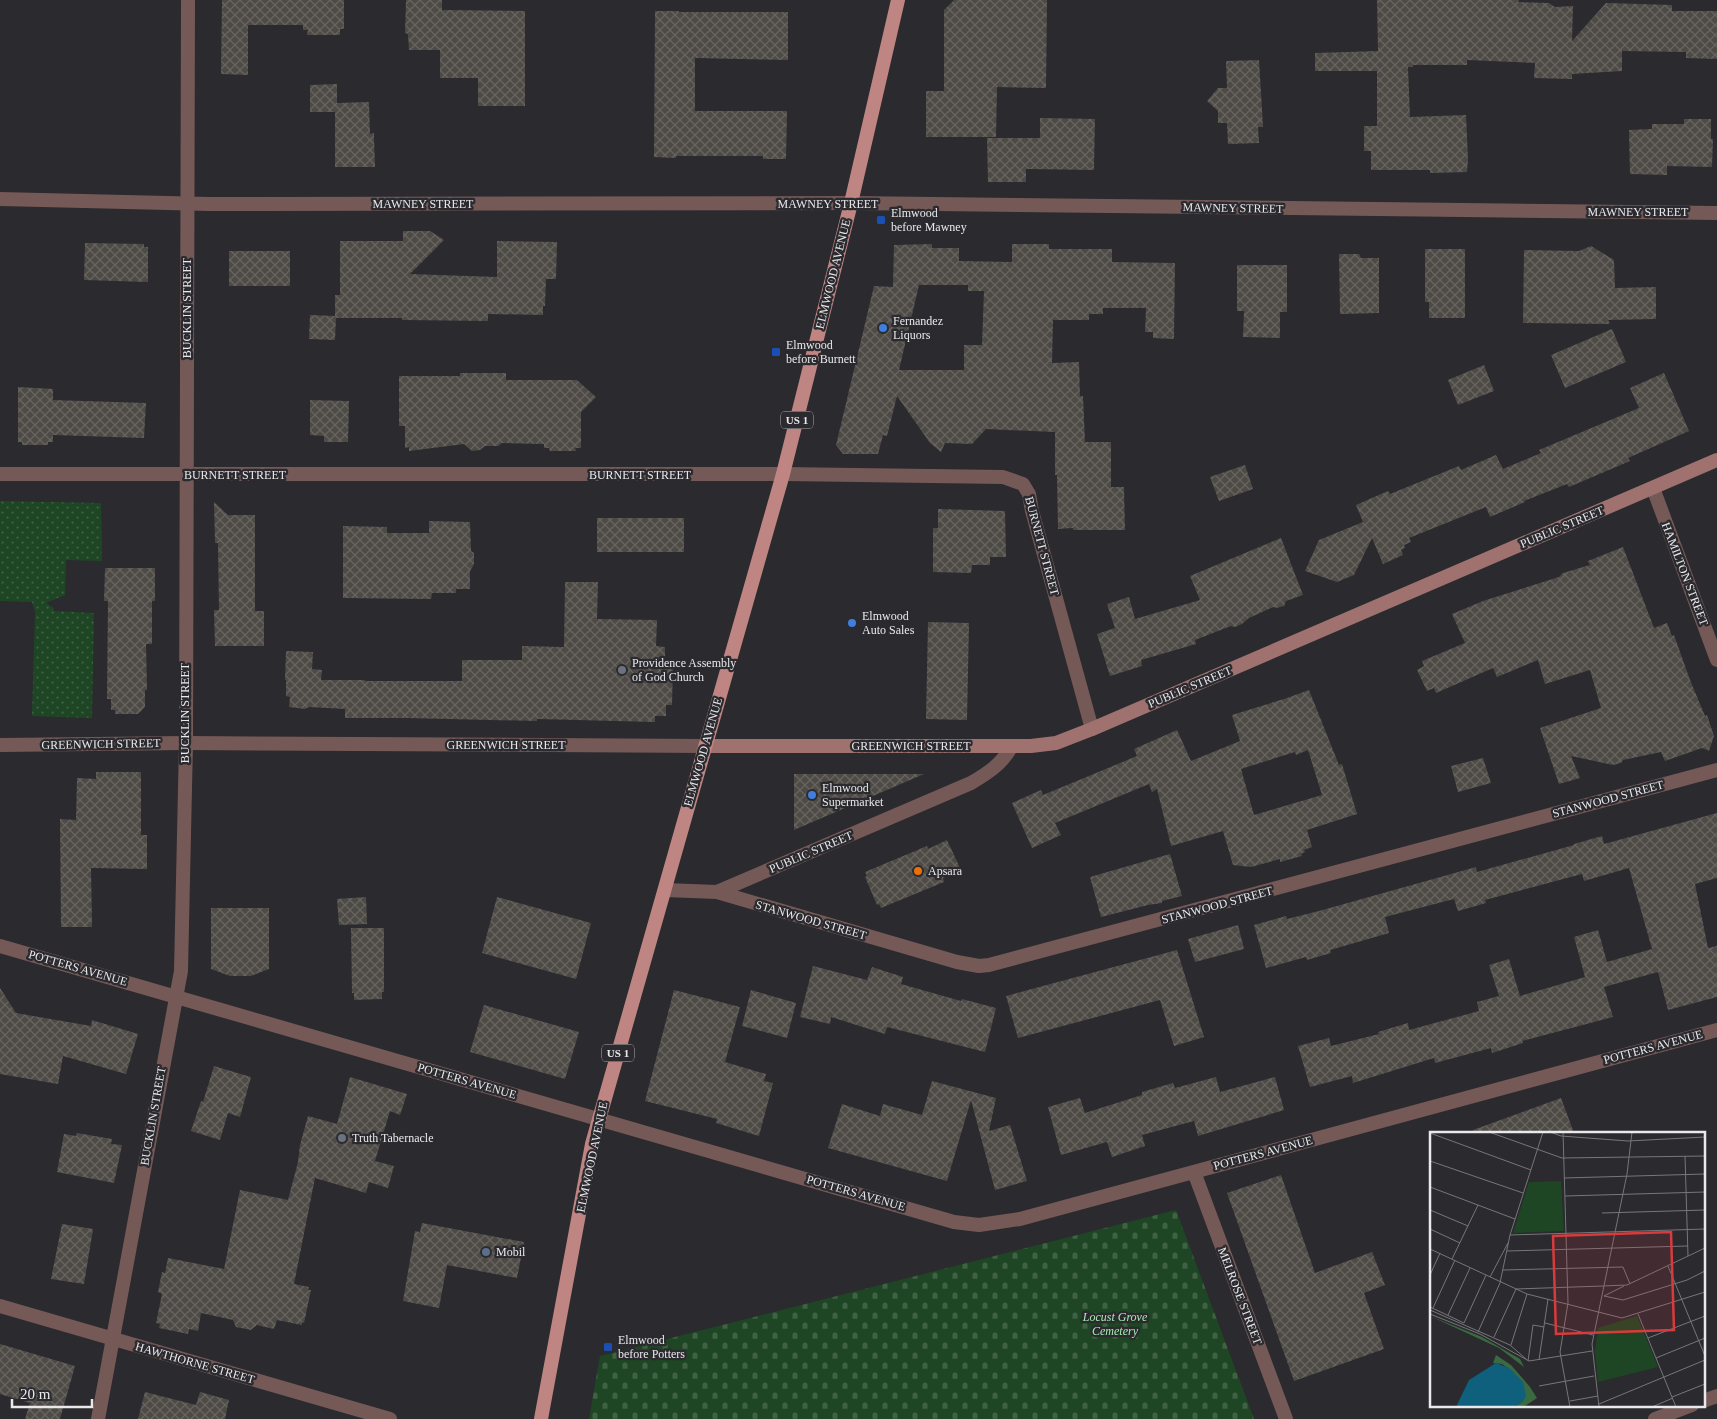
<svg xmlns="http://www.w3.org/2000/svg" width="1717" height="1419" font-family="'Times New Roman',serif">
<defs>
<pattern id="cemetery-stones" width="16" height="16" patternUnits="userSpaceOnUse" patternTransform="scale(1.25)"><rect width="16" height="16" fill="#1e4624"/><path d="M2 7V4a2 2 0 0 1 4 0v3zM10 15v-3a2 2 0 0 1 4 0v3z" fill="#3f6144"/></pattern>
<pattern id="garden-dots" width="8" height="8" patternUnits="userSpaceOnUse" patternTransform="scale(1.25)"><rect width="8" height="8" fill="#1e4624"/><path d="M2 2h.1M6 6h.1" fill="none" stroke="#3f6144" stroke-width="1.8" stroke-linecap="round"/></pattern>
<pattern id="building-cross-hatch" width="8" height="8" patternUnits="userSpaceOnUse" patternTransform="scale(1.25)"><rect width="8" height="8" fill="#4e4b46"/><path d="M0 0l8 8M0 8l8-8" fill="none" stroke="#686561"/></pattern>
</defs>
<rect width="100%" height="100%" fill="#2a2a2f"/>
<!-- cemetery -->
<path fill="url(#cemetery-stones)" d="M1176,1210l78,209h-665l11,-63z"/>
<!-- garden -->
<path fill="url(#garden-dots)" d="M0,501l101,2 1,58 -36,-1 -1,35 -19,8 8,5v3l40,2 -2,105 -60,-2 3,-104 -3,-10 -32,-1z"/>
<!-- building -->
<path fill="url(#building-cross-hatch)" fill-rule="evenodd" d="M222,0h122v29h-4v6h-33l1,-5h-5v-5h-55v50l-27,-1z
M406,0h36v10l83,1v95h-47v-28h-38v-28h-31l-1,-16 -3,-1z
M954,0h93l-1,88 -49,-1 -1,50h-70v-46h18v-81z
M1377,0h142l-1,2 31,1 6,4 18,-1 -1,35 34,-38 66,2v6h45v48l-31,-1v-6l-64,-1v20l-50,3v5l-38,-1 1,-15 -68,-3v5h-54v2h-5l2,50 56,-2 2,45 -1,12 -37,1v-3h-59v-19h-7v-25h13v-55h-62v-18l63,-2z
M655,11h24v1h109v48l-93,-2v53h92l-1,48h-23v-3h-87v2l-22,-1z
M1259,60l4,67h-5l1,16 -31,1 -1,-21h-9v-12l-11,-10 11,-13h9l-1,-27z
M337,84v19l32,-1 1,32 4,-1v4l1,30h-40v-55h-25v-27z
M1040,118l55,1 -1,51 -68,-1v13h-38l-1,-44h53z
M1684,119h27v20h2l-1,28 -45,-1v9l-37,-1 -1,-44 23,-1v-5h32z
M403,231h27l14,9 -34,34 87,3v-36l60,1 -1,37h-10l-1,27h-2v9l-55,-1v7l-86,-1v-2h-66l-1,22 -26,-1 1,-24 25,1v-21h5v-54h63z
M85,243l59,1v3h4v35l-64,-2z
M932,244v4h27v13l53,1v-18h37v5h63v13l63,1 -1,76 -21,-1v-6h-8l1,-24h-43v6h-14v6h-36l-1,43 27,-1 1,34h3l2,46h26v45h13l1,43h-52v-2l-15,1 -1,-54h-2v-43l-69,-3 -14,15 -27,-1 -4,9 -11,-9 -33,-47 -10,40 -4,-1 -5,19h-35l-7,-9 38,-159 19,1 1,-42zM919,285h49v6h16l-2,54h-18v25h-65z
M1591,246l23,14 1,28 41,-1v32l-48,1 2,4 -87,-1 1,-73 55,1z
M1425,249h40v69h-36v-16h-4z
M229,251h61v35h-61z
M1339,254h20l2,4h18v55l-39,1z
M1237,265h50v47h-7v26l-37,-1 1,-26h-7z
M1612,329l14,33 -61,26 -14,-33z
M1484,365l10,26 -36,14 -10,-25z
M460,373h46v7h71l19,17 -15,15v36h-6l1,3h-26l-1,-3h-5v-4l-42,-1 -4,3h-13l-5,4 -8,1 -8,-7 -55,7v-4l-4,1v-22h-6v-50h61z
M1664,373l25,58 -61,27 2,3 -61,26 -2,-3 -43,17 1,1 -35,15 -4,-10 -77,31 2,4 -7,3 1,3 -4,2 2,5 -20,9 -11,-26 -18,37 -17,7 -32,-11 14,-31 44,-18 -7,-17 32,-14 2,3 69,-28 2,4 35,-15 7,14 38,-16 -2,-3 100,-42 -9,-20z
M18,387l35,2v11l93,3 -2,35 -91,-3v7h-5v3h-26v-3h-4z
M310,400l39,1 -1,41h-24v-6l-14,-1z
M1245,465l8,24 -34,12 -9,-24z
M214,502l14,13h27v96h9v35h-49l-1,-36h5l-1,-67h-3z
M938,509l67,2 1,46h-16v8h-18l-1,8 -38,-1v-44h5z
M597,518h87v34h-87z
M429,521l41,1 1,29 3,2v11l-4,7v18h-14v4h-24l-1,6 -88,-1v-72l44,1v6h42z
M1281,538l22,57 -17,6 -2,5 -8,2 -3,-1 -24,11 -7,6 -7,3 -4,-1 -36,14 1,4 -55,16 1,6 -32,10 -13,-42 18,-6 -8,-24 22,-7 6,22 65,-19 -10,-24z
M1623,547l31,81 13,-5 5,13 2,-1 16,45 15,36 2,-1 7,21 -5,15 -7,-3 -37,13 -4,-9 -38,8 -2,3 -8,2 -42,-9 9,22 -21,6 -19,-56 61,-20 -11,-38 -45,14 -7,-24 -41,17 -4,-9 -57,25 -2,-5 -7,3 -10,-21 7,-4 -2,-5 43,-18 -13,-29 31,-13 76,-24 4,-4 27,-8 -2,-4z
M105,568h50v33h-3v43h-6l1,46h-2v17l-7,7h-23v-4h-4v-11h-4l1,-98h-4z
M565,582h33l-1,37 60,1 -1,26 9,1v18h8l-1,40h-6v11h-11v6l-118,-3v2l-130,-3h-62v-9l-36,-2 -4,2 -16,-2 1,-10 -4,-1v-16h-1l1,-29 27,1 -1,17 10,1 -1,10h44v1h97v-21h60v-14l42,1z
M928,622l41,1 -2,97 -41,-1z
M1309,690l30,75 3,-1 15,50 -50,16 5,17 -8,3 1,2 -4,2 1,2 -22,6v-3l-29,8 -18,-2 -10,-34 -52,15 -14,-57 -5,3 -3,-8 -94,39 6,12 -29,13 -20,-45 29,-13 2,5 94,-39 -3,-7 43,-19 14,31 49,-20 -8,-26 55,-17zM1308,750l14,45 -68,20 -13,-46 54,-17 1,3z
M1483,758l8,25 -33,9 -7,-26z
M96,772h45v63h6v34l-56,-1 1,59h-31l-1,-108 16,1 1,-42 19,1z
M794,774h130l-130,56z
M1717,813v65l-22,6 13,64 9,-2v51l-49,13 -10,-38 -54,15 9,30 -91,24 1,2 -31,10 -1,-5 -56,15 -1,-5 -81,25 -1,-7 -42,11 -12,-41 31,-8 2,8 48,-12 -1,-2 30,-9 1,7 70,-19 -2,-9 22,-6 -10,-31 20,-6 11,37 65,-19 -11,-40 24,-7 9,32 45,-13 -23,-81 -45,13 -2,-7 -97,26 1,3 -28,8 -4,-12 -69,18 4,16 -59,17 1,3 -24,7 -1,-3 -40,11 -12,-43 32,-9 1,3 32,-8 157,-44 1,5 97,-27v-1l28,-8 2,8z
M947,840l14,30 -18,8 1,4 -63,26 -2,-4 -2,1 -12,-28 2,-1 -2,-4 62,-26 1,3z
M1170,854l12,42 -20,5v2l-14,2 -47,12 -11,-40z
M366,897l1,27 -28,1 -2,-26z
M497,897l94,26 -15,56 -94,-26z
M211,908h58v61l-18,7h-21l-19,-7z
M1238,925l6,24 -49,13 -7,-23z
M351,928h33v64h-2v7l-28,1v-7h-2z
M1177,950l27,87 -30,9 -14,-46 -142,38 -12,-42z
M813,966l54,14 5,-13 31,10 -2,7 60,17 1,-2 34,9 -11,44 -98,-25 -2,7 -54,-17 -1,7 -30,-7z
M0,988l16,25 75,13 1,-6 46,14 -12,40 -63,-18 -5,28 -58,-10z
M674,990l66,17 -15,55 41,12 -2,7 9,2 -14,53 -43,-13 1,-4 -72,-18z
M751,990l45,13 -9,35 -45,-12z
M484,1005l95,27 -14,47 -95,-27z
M214,1066l37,11 -11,40 -12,-4 -8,27 -29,-9 10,-30 2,1z
M350,1077l57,17 -7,21 -10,-4 -15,50 19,5 -6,22 -19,-6 -3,11 -51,-15 -21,106 15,3 -1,3h3l-7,33 -2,-1v3l-25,-5 -3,9 -17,-4 -6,5 -15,-3 -3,-7 -32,-7 -3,18 -9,-2 -1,5 -29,-6 1,-4 -4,-1 6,-29 -4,-2 4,-20 3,1 3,-15 56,11 16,-79 48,10 10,-38 2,-17 8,-29 29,8z
M1216,1077l4,15 55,-15 9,33 -86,26 -4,-15 -52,14 3,11 -33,11 -5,-15 -46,13 -13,-48 32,-9 5,15 57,-18v-3l31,-9 2,5z
M932,1081l64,17 -7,33 21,-6 17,56 -32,9 -24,-90 -24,81 -119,-33 14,-44 38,12 3,-12 39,11z
M1561,1098l13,35h-100l-1,-3z
M77,1133l35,6 -1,5 11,1 -8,38 -57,-11 7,-38 12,2z
M1281,1175l34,98 57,-21 13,33 -21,8 20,56 -90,32 -67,-188z
M422,1223l102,19 -7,36 -70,-13 -8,43 -36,-7 12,-70 5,1z
M62,1224l31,5 -9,55 -33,-5z
M0,1344l75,22 -15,53h-35l5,-16 -30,-9z
M145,1392l51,13 4,-13 29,8 -4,19h-87z"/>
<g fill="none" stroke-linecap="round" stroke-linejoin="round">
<!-- minor -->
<path stroke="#755957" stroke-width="14" d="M0,199l209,5 642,-1 866,10
M0,474h783l220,3 20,7 6,10 3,17 60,218
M1653,488l64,172
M0,745l186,-2 519,3
M665,890l52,2 254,-109c17,-10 31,-19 41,-37
M717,892l240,70 22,4 10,-1 728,-195
M0,946l954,276 25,3 41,-6 697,-189
M1194,1172l92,247
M0,1306l390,113
M1703,1401l14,-5
M1655,1419l37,-14"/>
<!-- tertiary -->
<path stroke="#755957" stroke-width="14" d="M98,1419l83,-448 5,-228 2,-743"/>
<!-- secondary -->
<path stroke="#9f726f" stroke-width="14" d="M705,746h326l25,-3 36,-14 625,-269"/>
<!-- primary -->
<path stroke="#bf8582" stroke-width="14" d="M541,1419l51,-275 191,-670 68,-271 47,-203"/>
</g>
<!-- markers -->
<g fill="#1a4fb4" stroke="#2a2a2f" stroke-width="2">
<rect x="876" y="215" width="10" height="10" rx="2.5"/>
<rect x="771" y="347" width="10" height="10" rx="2.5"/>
<rect x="603" y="1342" width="10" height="10" rx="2.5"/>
</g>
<g fill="#3f7fe0" stroke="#2a2a2f" stroke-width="2">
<circle cx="883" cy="328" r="5"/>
<circle cx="852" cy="623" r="5"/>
<circle cx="812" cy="795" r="5"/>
</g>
<g fill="#6b7280" stroke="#2a2a2f" stroke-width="2">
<circle cx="622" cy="670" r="5"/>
<circle cx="342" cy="1138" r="5"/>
</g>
<circle fill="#e8710a" stroke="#2a2a2f" stroke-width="2" cx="918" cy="871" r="5"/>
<circle fill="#5c6f8a" stroke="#2a2a2f" stroke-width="2" cx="486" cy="1252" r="5"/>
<g text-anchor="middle" stroke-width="4.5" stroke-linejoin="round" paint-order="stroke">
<!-- shield labels -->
<g fill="#2a2a2f" stroke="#b0b0b3" stroke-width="1">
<rect x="781" y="411.5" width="32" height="17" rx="4"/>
<rect x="602" y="1044.5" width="32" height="17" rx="4"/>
</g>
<g font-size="11" font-weight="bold" fill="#e9e9ec">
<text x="797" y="424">US 1</text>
<text x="618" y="1057">US 1</text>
</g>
<!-- street labels -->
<g font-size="12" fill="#e9e9ec" stroke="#2a2a2f">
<text x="423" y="208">MAWNEY STREET</text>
<text x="828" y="208">MAWNEY STREET</text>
<text transform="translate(1233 208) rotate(1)" y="4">MAWNEY STREET</text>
<text x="1638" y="216">MAWNEY STREET</text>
<text transform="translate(833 274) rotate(-76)" y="4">ELMWOOD AVENUE</text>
<text transform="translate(187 308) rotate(-90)" y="4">BUCKLIN STREET</text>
<text x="235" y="479">BURNETT STREET</text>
<text x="640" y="479">BURNETT STREET</text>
<text transform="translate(1562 527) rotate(-23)" y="4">PUBLIC STREET</text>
<text transform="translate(1042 546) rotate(75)" y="4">BURNETT STREET</text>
<text transform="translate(1685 574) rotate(69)" y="4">HAMILTON STREET</text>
<text transform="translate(1190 687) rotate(-23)" y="4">PUBLIC STREET</text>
<text transform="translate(185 713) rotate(-90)" y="4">BUCKLIN STREET</text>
<text transform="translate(101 744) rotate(-1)" y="4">GREENWICH STREET</text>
<text x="506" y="749">GREENWICH STREET</text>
<text x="911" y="750">GREENWICH STREET</text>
<text transform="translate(703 752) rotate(-74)" y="4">ELMWOOD AVENUE</text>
<text transform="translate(1608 799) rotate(-15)" y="4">STANWOOD STREET</text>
<text transform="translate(811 852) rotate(-23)" y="4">PUBLIC STREET</text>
<text transform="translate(1217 905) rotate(-15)" y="4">STANWOOD STREET</text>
<text transform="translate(811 920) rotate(16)" y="4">STANWOOD STREET</text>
<text transform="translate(78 968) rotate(16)" y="4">POTTERS AVENUE</text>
<text transform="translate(1653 1047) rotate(-15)" y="4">POTTERS AVENUE</text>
<text transform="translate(467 1081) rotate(16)" y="4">POTTERS AVENUE</text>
<text transform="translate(153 1116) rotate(-80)" y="4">BUCKLIN STREET</text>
<text transform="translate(1263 1153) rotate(-15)" y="4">POTTERS AVENUE</text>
<text transform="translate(592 1157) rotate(-78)" y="4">ELMWOOD AVENUE</text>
<text transform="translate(856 1193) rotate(16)" y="4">POTTERS AVENUE</text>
<text transform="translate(1240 1296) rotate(69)" y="4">MELROSE STREET</text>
<text transform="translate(195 1363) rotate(16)" y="4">HAWTHORNE STREET</text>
</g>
<!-- poi labels -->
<g font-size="12" fill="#e9e9ec" stroke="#2a2a2f" text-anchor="start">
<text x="891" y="217">Elmwood<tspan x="891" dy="14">before Mawney</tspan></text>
<text x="893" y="325">Fernandez<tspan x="893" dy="14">Liquors</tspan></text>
<text x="786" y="349">Elmwood<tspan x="786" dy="14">before Burnett</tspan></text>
<text x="862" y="620">Elmwood<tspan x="862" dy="14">Auto Sales</tspan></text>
<text x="632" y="667">Providence Assembly<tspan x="632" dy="14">of God Church</tspan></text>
<text x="822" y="792">Elmwood<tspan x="822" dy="14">Supermarket</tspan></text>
<text x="928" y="875">Apsara</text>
<text x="352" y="1142">Truth Tabernacle</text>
<text x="496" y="1256">Mobil</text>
<text x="618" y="1344">Elmwood<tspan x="618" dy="14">before Potters</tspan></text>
</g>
<!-- park labels -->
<g font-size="12" font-style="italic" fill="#a5eead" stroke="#2a2a2f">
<text x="1115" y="1321">Locust Grove<tspan x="1115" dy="14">Cemetery</tspan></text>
</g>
</g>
<!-- overview -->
<g transform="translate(1430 1132)">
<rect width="275" height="275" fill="#2a2a2f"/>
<path d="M0,184l52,21 38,22 4,8 -25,-19zM66,223l15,10 19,22 7,11 -12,8 -11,1 9,-6 -10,-29 -11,-8 -9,-1z" fill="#396a40"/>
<path d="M207,184l21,51 -60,15 -3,-31 3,-23z" fill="#1e4624"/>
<path d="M131,49l3,50 -51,2 16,-51z" fill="#1e4624"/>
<path d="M66,231l13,5 14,14 3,14 -3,5 -9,6h-58l13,-27z" fill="#0e607c"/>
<path fill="none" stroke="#76767b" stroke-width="1" d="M59,0l73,26 143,-2M120,0l11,4 67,5 77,-4M133,0l5,171 -8,49 10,55M0,1l101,37M255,24l3,100M0,29l93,32M134,46l141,-4M0,55l85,32M135,64l140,-4M0,78l38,16M172,81l103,-3M0,97l30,14M80,103l195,-6M0,117l97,45 95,24 83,-26M77,119l181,-5M22,127l26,-54M238,134l37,90M73,138l120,-3 7,17M0,143l10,-22M60,145l18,-34M173,154l24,-1 78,-37M174,164l19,4 64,-20 18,-9M174,164l20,-10M0,175l34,16 22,-48M3,176l22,-48M0,178l80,35 16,14M0,182l50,20 49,27 63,-10M208,182l38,93M18,183l22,-47M115,191l48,12M48,200l22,-49 10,-48 33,-103M64,205l22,-48 87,-3M218,206l57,-22M81,213l16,-51M226,226l49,-20M109,228l9,-61M98,229l5,-36 11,2M109,254l55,-10M242,265l33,-13M140,269l28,-5M169,272l106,-44M169,275l-7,-63 35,-170 5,-42M222,275l21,-9"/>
<path fill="#d83b3c" fill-opacity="0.15" stroke="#d83b3c" stroke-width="2.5" d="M241,100l3,98 -118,4 -3,-98z"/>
<rect width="275" height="275" fill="none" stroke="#e9e9ec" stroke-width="2.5"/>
</g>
<!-- scale -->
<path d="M12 1399v8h80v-8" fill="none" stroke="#e9e9ec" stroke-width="2.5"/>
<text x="20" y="1399" font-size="15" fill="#e9e9ec" stroke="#2a2a2f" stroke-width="4" paint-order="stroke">20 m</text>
</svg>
